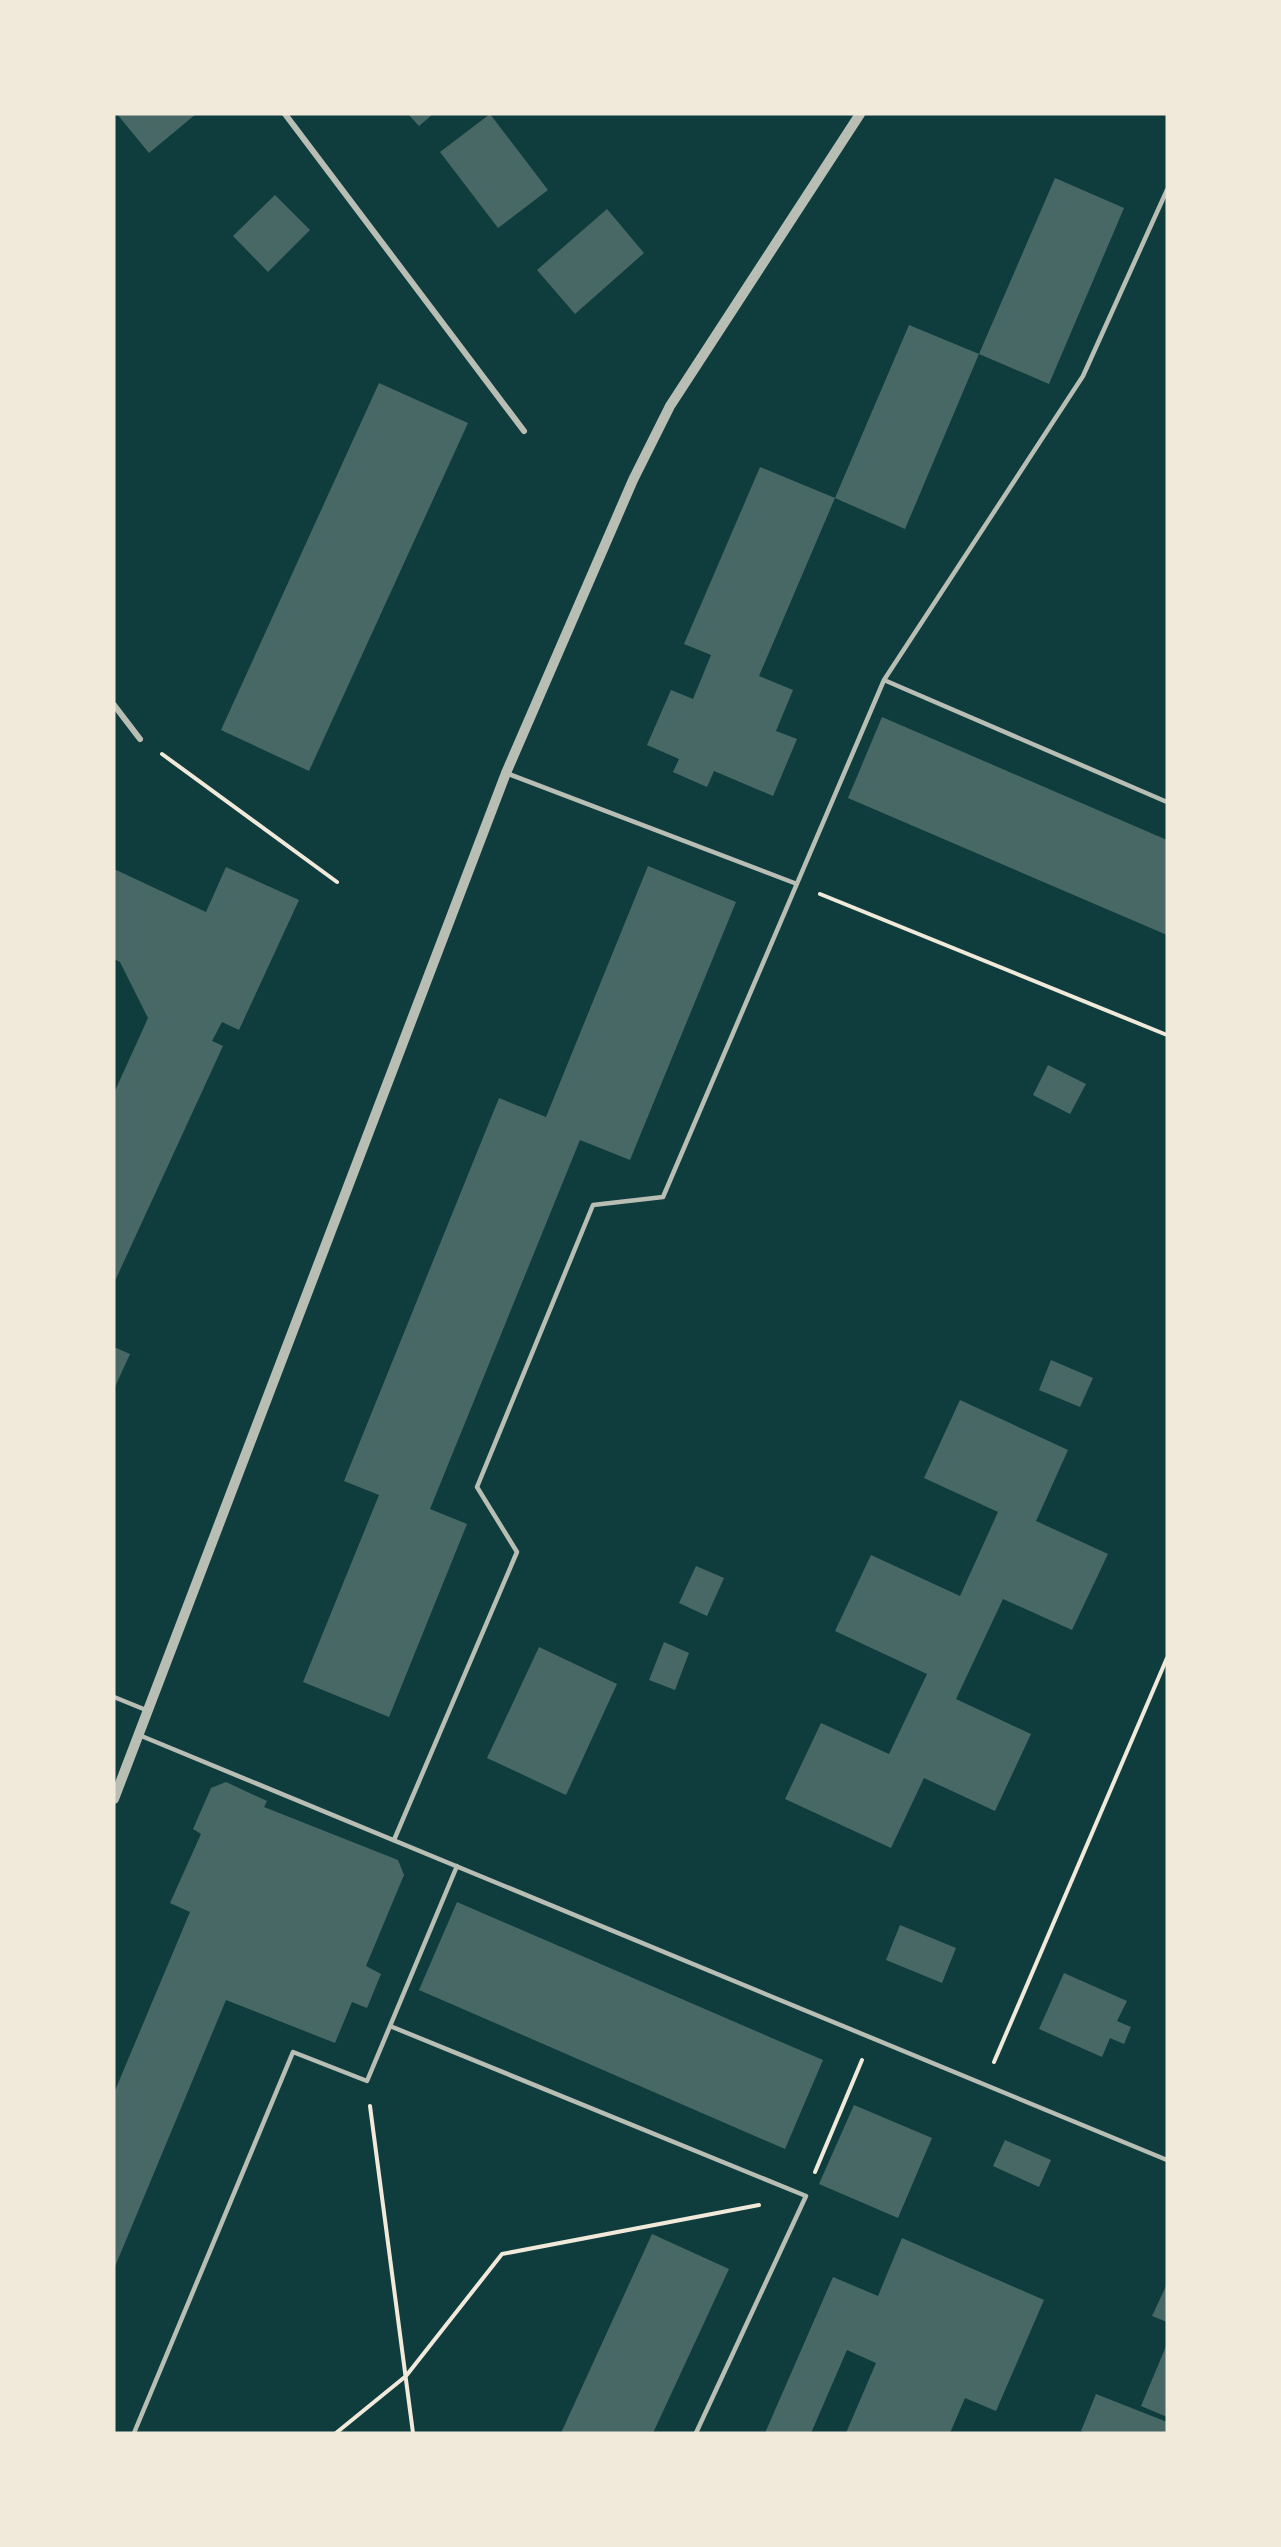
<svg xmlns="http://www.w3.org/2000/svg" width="1281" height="2547" font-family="Helvetica,sans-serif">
<rect width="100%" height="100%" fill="#0f3d3e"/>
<!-- building -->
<path fill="#486865" d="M117,114h79l-47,39z
M408,114h25l-14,12z
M490,114l58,76 -50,38 -58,-76z
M1055,178l69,30 -75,176 -70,-30 -74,175 -70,-31 -76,178 34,14 -17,41 21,8 -24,57 -59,-25 -7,16 -34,-15 6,-13 -32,-14 24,-55 22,9 18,-44 -27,-11 76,-177 75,31 74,-173 70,29z
M275,195l35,35 -42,42 -35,-36z
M607,209l37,44 -69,61 -38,-44z
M379,383l89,40 -159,348 -88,-41z
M882,717l285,123v95l-319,-137z
M648,866l88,36 -106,258 -50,-20 -150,369 37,15 -78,193 -86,-35 76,-187 -35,-14 155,-383 47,19z
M226,867l73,33 -60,130 -17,-8 -10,19 11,5 -109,237v-190l34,-75 -28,-56 -6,-3v-90l92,43z
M1048,1065l38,19 -16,30 -37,-19z
M114,1347l16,7 -16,35z
M1051,1360l42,18 -13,29 -41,-17z
M960,1400l108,50 -32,71 72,33 -36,76 -69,-31 -47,100 75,35 -36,77 -71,-33 -33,70 -106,-49 36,-76 68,31 38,-80 -92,-43 36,-76 89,41 38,-84 -74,-34z
M696,1566l28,12 -17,38 -28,-13z
M664,1642l25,11 -14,37 -26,-10z
M539,1647l78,37 -51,111 -79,-37z
M226,1782l41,19 -3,6 134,53 6,15 -38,91 15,8 -14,34 -15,-6 -17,41 -109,-43 -112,269v-176l76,-181 -20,-9 31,-69 -8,-5 18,-41z
M457,1902l366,158 -38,89 -366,-159z
M900,1925l56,23 -14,35 -56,-23z
M1064,1973l63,28 -10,20 14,6 -7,17 -14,-6 -8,19 -63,-28z
M854,2105l78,33 -34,80 -79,-34z
M1005,2140l46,20 -12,27 -46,-21z
M652,2234l77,35 -76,164h-92z
M902,2238l142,62 -48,111 -31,-13 -15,35h-104l30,-70 -29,-13 -36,83h-46l68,-156 45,19z
M1167,2284v38l-15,-6z
M1167,2344v73l-26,-11z
M1096,2394l71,28v11h-80l-6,-2z"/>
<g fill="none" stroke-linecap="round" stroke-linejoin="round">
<!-- path -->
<path stroke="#f1e9da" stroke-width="4" d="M162,754l175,128
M820,894l347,141
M994,2062l173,-404
M370,2106l43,327
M815,2172l47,-112
M336,2433l70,-57 96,-122 257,-49"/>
<!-- service -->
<path stroke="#b8beb3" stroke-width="4.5" d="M884,680l283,122
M506,773l291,111
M114,1697l32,13
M139,1735l1028,425
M394,1840l123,-288 -40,-65 116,-282 70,-8 221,-517 199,-304 84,-186
M390,2026l416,170 -110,237
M134,2433l159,-381 74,29 90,-215"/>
<!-- minor -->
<path stroke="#b8beb3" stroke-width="6" d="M285,114l239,317
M114,705l26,34"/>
<!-- tertiary -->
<path stroke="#b8beb3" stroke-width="10" d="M114,1799l392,-1026 127,-293 37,-74 190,-292"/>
</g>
<!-- border -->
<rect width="1281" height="2547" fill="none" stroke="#f1e9da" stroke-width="231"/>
</svg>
